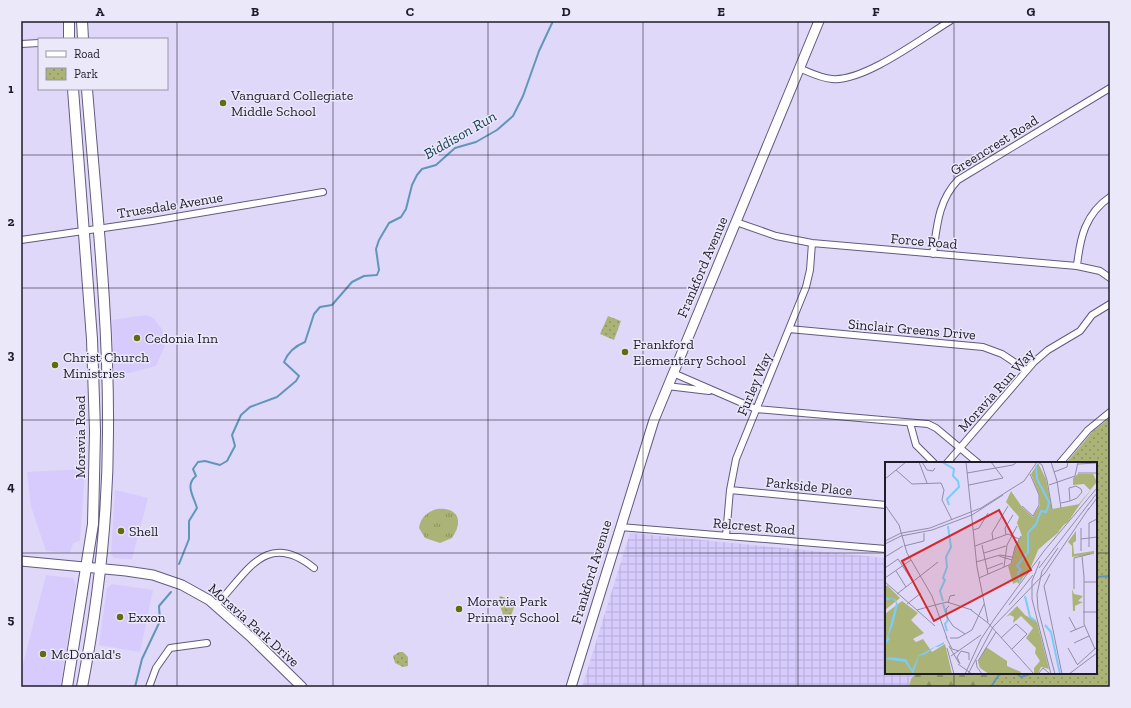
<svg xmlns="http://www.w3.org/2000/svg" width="1131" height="708" font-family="'Zilla Slab',serif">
<defs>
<pattern id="industrial-grid" width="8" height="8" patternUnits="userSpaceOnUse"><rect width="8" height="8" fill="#d6cbfc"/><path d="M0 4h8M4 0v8" fill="none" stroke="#b7aed8"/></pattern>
<pattern id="grass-tufts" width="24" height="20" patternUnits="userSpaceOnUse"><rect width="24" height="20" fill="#abb476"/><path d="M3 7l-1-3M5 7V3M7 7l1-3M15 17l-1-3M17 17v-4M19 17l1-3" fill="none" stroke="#8b9261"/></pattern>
<pattern id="forest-firs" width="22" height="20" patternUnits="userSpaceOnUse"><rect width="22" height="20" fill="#abb476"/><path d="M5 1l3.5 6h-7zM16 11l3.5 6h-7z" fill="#8b9261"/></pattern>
<pattern id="park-dots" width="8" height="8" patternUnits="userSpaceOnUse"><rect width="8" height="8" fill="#abb476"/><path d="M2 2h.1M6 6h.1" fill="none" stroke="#8b9261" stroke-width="1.8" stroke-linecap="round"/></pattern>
</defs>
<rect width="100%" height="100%" fill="#dfd8f9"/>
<!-- built -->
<path fill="#d6cbfc" d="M146,315l7,3 9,11 3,16 -9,21 -26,7 -16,-1 -2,-52z
M85,469l-5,72 -7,2 -3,10 -24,-2 -15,-45 -4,-34z
M115,490l33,8 -16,61 -18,-1 -3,-4z
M46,575l27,3 3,7 -16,102h-39v-15z
M112,584l41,6 -13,62 -41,-7 8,-57z"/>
<!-- industrial -->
<path fill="url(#industrial-grid)" d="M630,533l256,25v115h30l-5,6 -2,8h-327z"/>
<!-- grass -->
<path fill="url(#grass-tufts)" d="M437,509c21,-2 27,12 15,29l-12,5 -15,-5 -6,-10c1,-10 9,-17 18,-19z"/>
<!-- forest -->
<path fill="url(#forest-firs)" d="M916,673h180l14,10 -3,4h-198l2,-8z"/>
<!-- park -->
<path fill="url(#park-dots)" d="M608,316l13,5 -7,19 -14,-6z
M1110,418v269h-124l10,-14h100v-210h-30l27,-32z
M500,596l16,6 -7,19 -7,-3 1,-4 -5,-13z
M399,652h4l5,5v9l-5,1 -8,-4 -2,-7z"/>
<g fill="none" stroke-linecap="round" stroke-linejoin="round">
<!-- stream -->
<path stroke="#6196b9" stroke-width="2" d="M179,564l10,-25v-18l8,-13c-4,-13 -12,-23 -1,-32l-3,-7 5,-7 7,-1 15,4 7,-4 8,-15 -3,-11 9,-20 9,-8 27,-10 19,-16 3,-5 -15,-14c4,-10 11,-16 21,-20l9,-28 6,-7 12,-2 20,-23 12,-6 13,-1 2,-5 -3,-21 3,-9 10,-17 12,-6 5,-8 6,-24 5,-10 5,-6 14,-4 19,-17 21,-6 21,-12 16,-14 10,-20 16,-45 14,-30
M1096,577l14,-1
M1016,673l5,4 12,-4
M135,687l7,-28 18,-38 -1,-15 12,-14
M991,687l7,-11 4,-3"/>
<!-- street casing -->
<g stroke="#635a7f" stroke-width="8">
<path id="street" d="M21,44l18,-1
M799,68c10,4 21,10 33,11 32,3 90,-41 118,-58
M736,222l40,14 36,7 265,23 23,5 10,7
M21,240l131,-19 171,-29
M933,254c4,-28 5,-53 25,-74l152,-92
M1077,266c3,-28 8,-52 33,-69
M789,329l194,18 19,7 24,16
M673,373l83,36 172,15 8,4 42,35
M667,386l42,5
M910,423l6,22 18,18
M947,463l87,-101 14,-12 32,-19 12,-16 18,-11
M1060,463l28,-33 22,-18
M730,490l156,15
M620,527l266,22
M726,536l4,-46 6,-31 70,-172 4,-17 2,-27
M215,606c31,-31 50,-78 99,-38
M149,687l7,-19 14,-20 37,-5"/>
</g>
<!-- secondary casing -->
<g stroke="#635a7f" stroke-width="11">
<path id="secondary" d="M21,561l105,10 27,4 29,10 27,15 43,38 50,49
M571,687l83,-267 165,-399"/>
</g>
<!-- primary casing -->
<g stroke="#635a7f" stroke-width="12">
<path id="primary" d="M69,21v18
M82,21l1,18
M67,687l26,-163 2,-93 -3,-92 -19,-250
M82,687c16,-83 26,-170 26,-255 1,-114 -12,-229 -21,-343"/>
</g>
<!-- street -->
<use href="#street" stroke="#fff" stroke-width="6"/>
<!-- secondary -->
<use href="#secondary" stroke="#fff" stroke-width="9"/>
<!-- primary -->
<use href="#primary" stroke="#fff" stroke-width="10"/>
</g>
<!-- grid -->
<path fill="none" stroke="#1f1c2b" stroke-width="1" stroke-opacity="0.55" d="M177,21v666M333,21v666M488,21v666M643,21v666M798,21v666M954,21v442M21,155h1089M21,288h1089M21,420h1089M21,553h865M1096,553h14M954,673v14"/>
<!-- markers -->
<g fill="#636b10" stroke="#ebe8f9" stroke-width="1.5">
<circle cx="223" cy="103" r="4"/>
<circle cx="137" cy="338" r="4"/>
<circle cx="625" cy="352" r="4"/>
<circle cx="55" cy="365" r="4"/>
<circle cx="121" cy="531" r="4"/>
<circle cx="459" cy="609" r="4"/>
<circle cx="120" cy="617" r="4"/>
<circle cx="43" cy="654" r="4"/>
</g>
<g text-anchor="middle" stroke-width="3" stroke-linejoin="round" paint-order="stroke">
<!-- poi labels -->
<g font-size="14" fill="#1f1c2b" stroke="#ebe8f9" text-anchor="start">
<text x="231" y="100">Vanguard Collegiate<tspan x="231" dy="16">Middle School</tspan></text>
<text x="145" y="343">Cedonia Inn</text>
<text x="633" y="349">Frankford<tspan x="633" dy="16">Elementary School</tspan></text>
<text x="63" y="362">Christ Church<tspan x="63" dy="16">Ministries</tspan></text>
<text x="129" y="536">Shell</text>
<text x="467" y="606">Moravia Park<tspan x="467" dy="16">Primary School</tspan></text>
<text x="128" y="622">Exxon</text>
<text x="51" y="659">McDonald's</text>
</g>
<!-- street labels -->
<g font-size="14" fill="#1f1c2b" stroke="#ebe8f9">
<text transform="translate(994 145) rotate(-32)" y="5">Greencrest Road</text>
<text transform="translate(170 205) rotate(-9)" y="5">Truesdale Avenue</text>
<text transform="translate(924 241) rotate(5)" y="5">Force Road</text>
<text transform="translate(702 267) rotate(-67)" y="5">Frankford Avenue</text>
<text transform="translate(912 329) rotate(5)" y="5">Sinclair Greens Drive</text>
<text transform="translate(754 384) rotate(-67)" y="5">Furley Way</text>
<text transform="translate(996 390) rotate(-48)" y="5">Moravia Run Way</text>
<text transform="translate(80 437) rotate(-90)" y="5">Moravia Road</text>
<text transform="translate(809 486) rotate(6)" y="5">Parkside Place</text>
<text transform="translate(754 526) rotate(5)" y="5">Relcrest Road</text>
<text transform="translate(591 572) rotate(-73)" y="5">Frankford Avenue</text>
<text transform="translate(254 625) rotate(42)" y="5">Moravia Park Drive</text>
</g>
<!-- water labels -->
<g font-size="15" font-style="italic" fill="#103c53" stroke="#ebe8f9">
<text transform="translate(460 135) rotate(-30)" y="5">Biddison Run</text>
</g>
</g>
<!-- overview -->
<g transform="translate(885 462)">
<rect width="212" height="212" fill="#dfd8f9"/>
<path d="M209,24l-35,45 -20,18 -6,-1 -6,23 -8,13 -2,-2 -4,2 -5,-18 4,-2 10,-28 -5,-13 2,-6 -13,-15 5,-11 11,16 11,10 19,-7 26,-5zM191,69v10l-3,2 1,11 20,-3v3l-22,3v-11l-4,-4zM187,127l2,5 9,2 -5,5 5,1 -8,4v5h-2zM132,144l8,9 12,7 12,47 -8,-2 -3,7 -4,-1v-5l6,-7 -5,-8 1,-5 -10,-10 7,-10 -12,-12 -8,7 1,-6 -4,-2 -4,2z" fill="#abb476"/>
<path d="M101,185l21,14v5l14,6 -1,2h-31l-9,-6 -2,-6z" fill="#abb476"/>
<path d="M153,1l8,16 6,30 28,-5 -12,18 -10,7 1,3 -20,16 -11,26 -7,4 -2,4 -1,-12 -8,3 5,-26 25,-42 -1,-11 -8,-20zM193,12h15l4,8 -7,8 -6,-6 -11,1v-7zM2,123l13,13 -15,12v-23zM17,139l16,12 -7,7 13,13 -11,6 3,3 7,-3 9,13 13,-8 7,30h-67l1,-61z" fill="#abb476"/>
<path d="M0,135l10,2 3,5 -5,21 -5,11 2,3 -5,6 11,-42 -3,-4 -8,1zM59,180v2l-6,3h-3l-9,7 -7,2 -6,18 -8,-12 -20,-3 4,-2 17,2 6,11 7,-15z" fill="#7dcaf6"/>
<path fill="none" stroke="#7dcaf6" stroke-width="2" d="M57,0l12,7 -1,7 5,5 1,6 -12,12 2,6M135,120l-2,-9 3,-3 -4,-4 11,-14v-19l8,-9 5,-13 5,1 2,-5 1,-5 -12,-23 -1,-13M140,134l5,21 6,4M58,139l-3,-10 5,-11 -2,-2 4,-11 -1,-10 5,-10 -3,-21M58,142l5,16 -3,4 2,7M160,163l6,7 9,42"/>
<path fill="none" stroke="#928da7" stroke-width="1" d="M34,0l8,21M37,0l5,8 6,1 2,-3M81,0l11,105 11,55M153,0l4,3 5,15 5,29M166,0l6,19 4,27M193,2l19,-1M11,8l16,14 29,-1 3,7 -2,10 10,20M169,10l13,-5 1,-5M82,11l46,-8 4,-3M193,11h19M0,17l21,-17M84,23l34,-7 -12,-16M164,23l26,-9 3,-14M176,41l9,-2 7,-3 5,-6 -1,-3 -5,-3 -7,2 1,13M0,43l14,20 8,28 25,43 15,42M137,44l11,10 6,-11v-10l-9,-21M203,48l9,-12M88,68l6,-2 9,-15M17,71l28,-5 51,-20 43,-27 13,-19M121,73l-1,-7 8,-13M16,74l31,-6 40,-15 31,-20M196,77l16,-2M108,78l-1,-7 16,-27M0,79l16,-8M0,82l16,-8M97,83l6,29M19,84l20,-5v-8M90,84l33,-12 11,5M204,85v-24l8,-4M196,89v-23M99,91l22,-7M114,94l13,4M197,94l2,21v47l11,25M0,95l18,-11M155,99l-8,20v18l19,75M91,100l24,-7 12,2M119,105l3,-22 10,-19M0,106l13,-9 15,23M154,106l58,-75M102,107l16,-6M11,109l10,16M165,112l-6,12 18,88M0,116l26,-18M94,116l32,-14 4,-17 6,-11M0,120l50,44M199,120h13M189,127v-31l16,-4M12,132l41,-32M63,141l2,-7 5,-1M22,142l14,-11M50,143l12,-3 25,8M124,143l24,-30M64,144l-3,3 1,8 6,9 12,8M32,148l18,-5M86,148l17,13 46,51M198,150h14M184,155l7,13M185,170l14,-6M61,175l6,12 7,2M65,176h8l14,-8 12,-26M116,176l15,-14 11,10 -15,15M189,181l15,-7M64,184l10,17M62,186l7,26M183,186l9,16M66,194l30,-21M91,198l1,7 5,7M93,199l18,-29M73,202l14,10M75,202l-3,-7 4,-6 8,2v7M192,203l20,-18M80,212l16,-35 14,-21 49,-67 53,-63M83,212l25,-47 52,-54 44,-65M153,212l5,-6 6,5M170,212l-17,-65 -1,-15 5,-23 16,-23M184,212l28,-21"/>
<path fill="#d62828" fill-opacity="0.15" stroke="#d62828" stroke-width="2" d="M114,48l32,60 -97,51 -32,-60z"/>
<rect width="212" height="212" fill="none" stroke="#1f1c2b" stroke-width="2"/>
</g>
<!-- border -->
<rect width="1131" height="708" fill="none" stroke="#ebe8f9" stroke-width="44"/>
<!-- legend -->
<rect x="38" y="38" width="130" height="52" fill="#ebe8f9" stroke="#9996a7"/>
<rect x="46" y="51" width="20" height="6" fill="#ffffff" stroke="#9996a7"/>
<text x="74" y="58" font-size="12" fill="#1f1c2b">Road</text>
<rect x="46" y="68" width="20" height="12" fill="url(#park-dots)" stroke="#9996a7"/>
<text x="74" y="78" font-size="12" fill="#1f1c2b">Park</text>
<rect x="22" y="22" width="1087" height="664" fill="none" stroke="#1f1c2b" stroke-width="1.5"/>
<g font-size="13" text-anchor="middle" font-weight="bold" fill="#1f1c2b">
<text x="100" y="16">A</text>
<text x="255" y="16">B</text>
<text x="410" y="16">C</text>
<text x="566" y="16">D</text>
<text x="721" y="16">E</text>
<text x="876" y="16">F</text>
<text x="1031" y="16">G</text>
<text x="11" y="93">1</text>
<text x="11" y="226">2</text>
<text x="11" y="359">3</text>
<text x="11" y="491">4</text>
<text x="11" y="624">5</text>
</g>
</svg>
